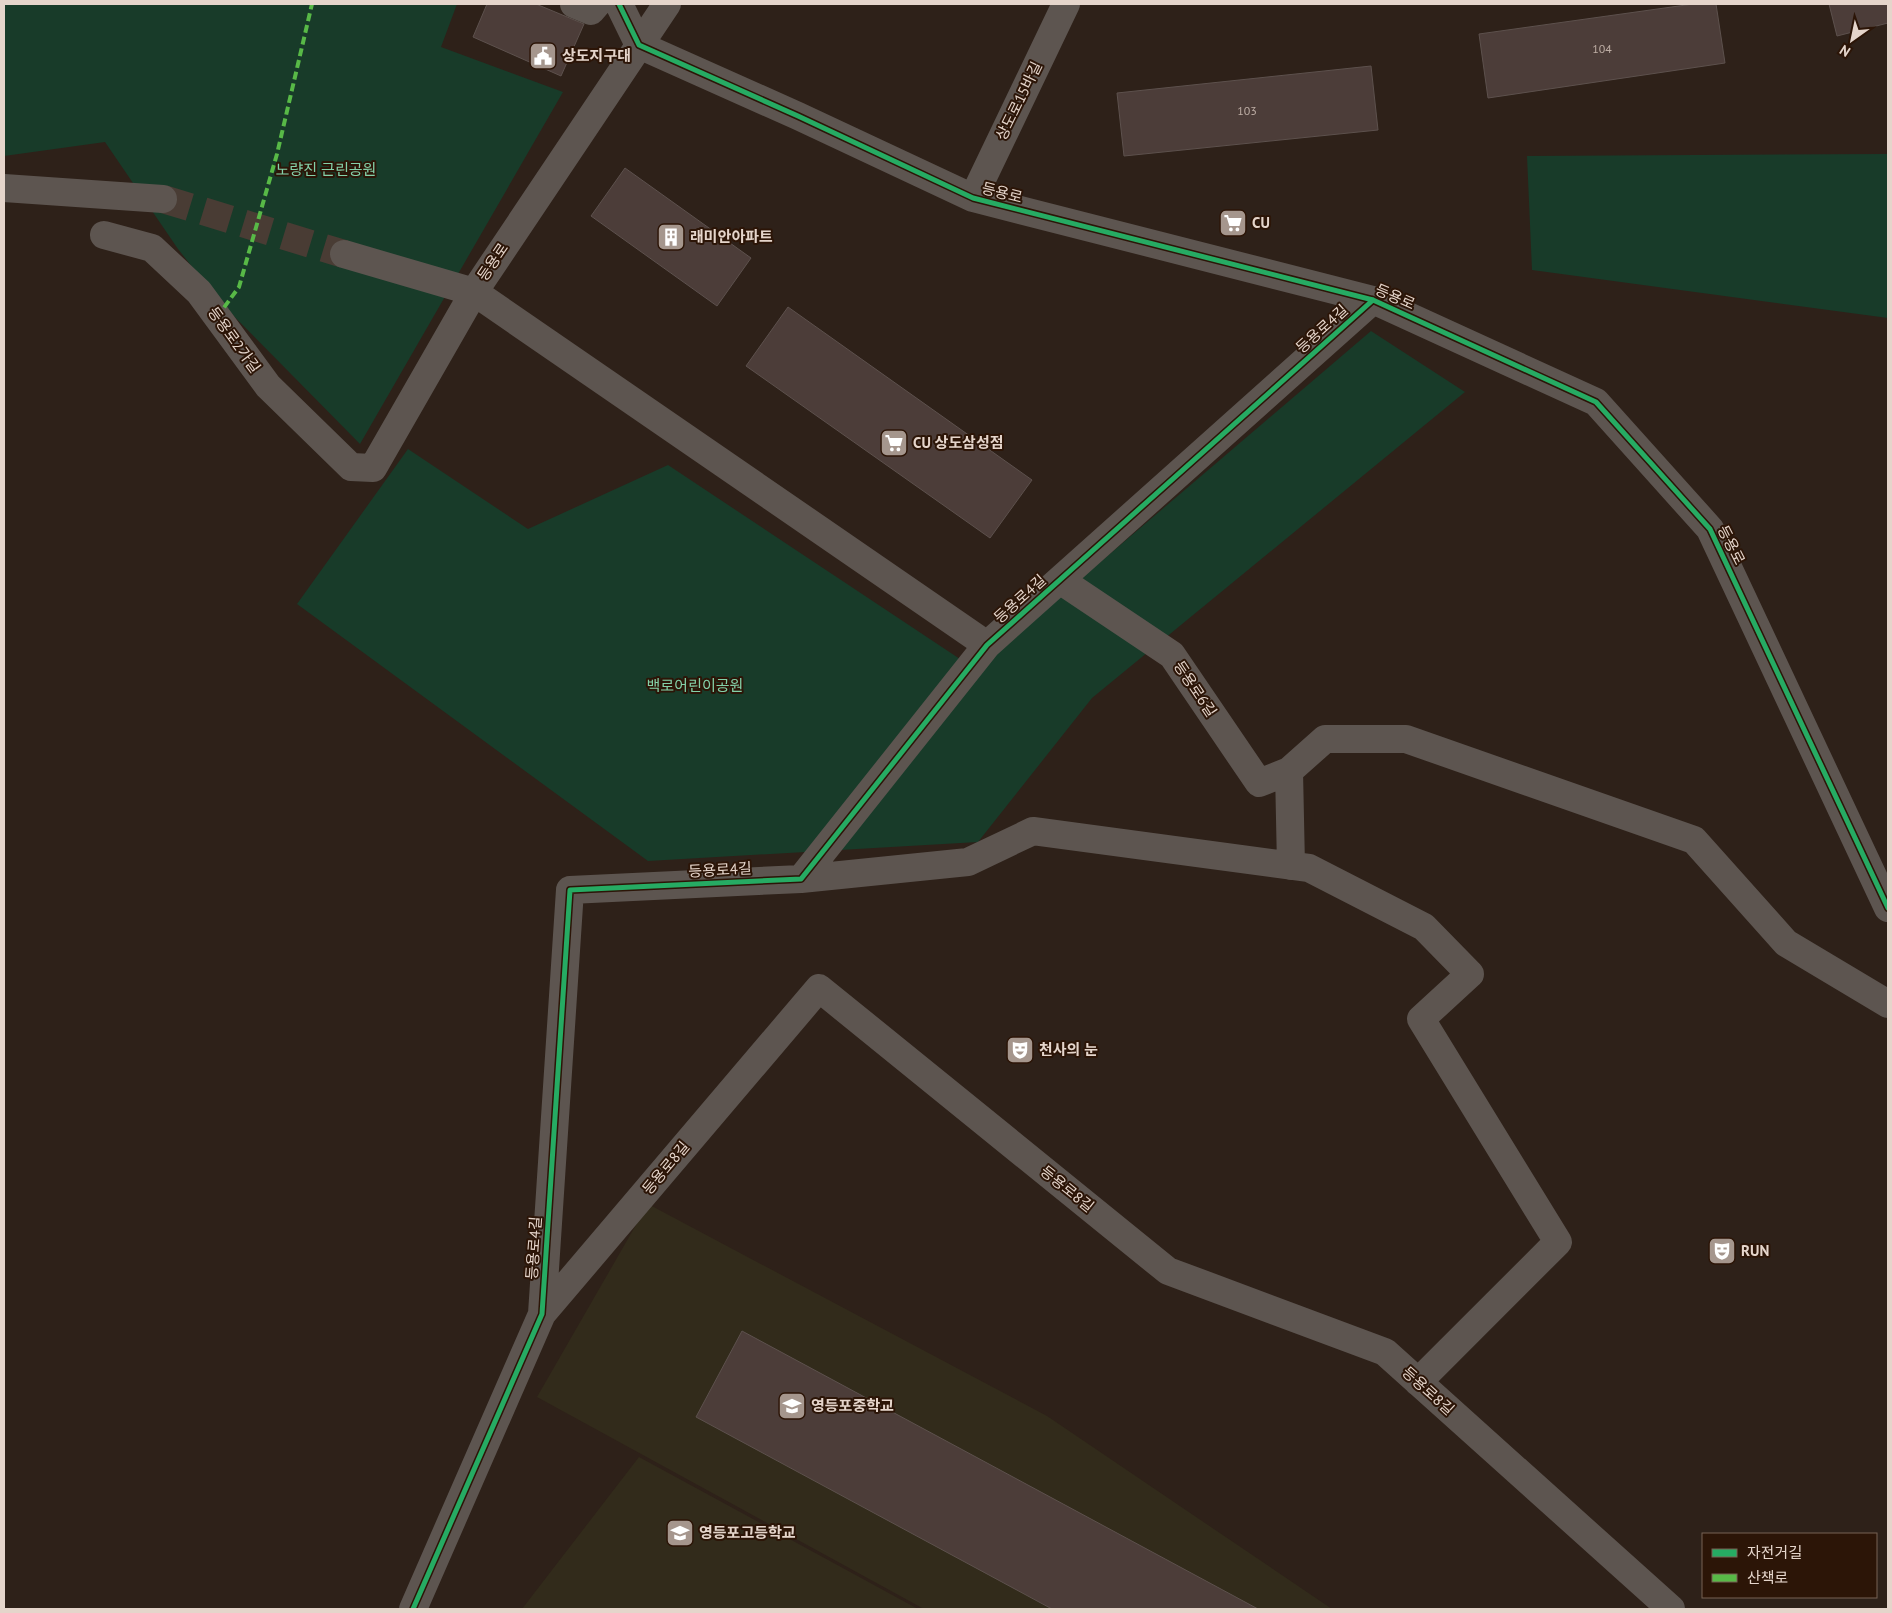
<svg xmlns="http://www.w3.org/2000/svg" width="1892" height="1613" font-family="'PT Sans','Noto Sans KR',sans-serif">
<rect width="100%" height="100%" fill="#2e2119"/>
<!-- education -->
<path fill="#322b1b" d="M648,1204l399,212 285,193h-408l-387,-212z
M639,1457l279,152h-396z"/>
<!-- green -->
<path fill="#183b29" d="M4,4h453l-16,43 122,45 -203,352 -140,-142 -42,-53 -73,-107 -101,14z
M1888,154v164l-356,-48 -5,-114z
M1371,331l94,61 -373,306 -114,144 -330,19 -351,-257 111,-155 120,80 140,-64 307,204z"/>
<!-- building -->
<path fill="#4c3d39" stroke="#5d514d" d="M487,4h49l48,20 -23,52 -88,-39z
M1693,4h23l9,59 -237,35 -9,-64z
M1829,4h59v19l-51,13z
M1371,66l7,64 -254,26 -7,-63z
M625,168l126,90 -34,48 -126,-90z
M788,307l244,173 -42,58 -244,-172z
M742,1331l516,278h-206l-356,-192z"/>
<g fill="none" stroke-linecap="round" stroke-linejoin="round">
<!-- minor-tunnel -->
<path stroke="#493c34" stroke-width="28" stroke-dasharray="28 14" stroke-linecap="butt" d="M163,199l181,55"/>
<!-- minor -->
<path stroke="#5d5550" stroke-width="28" d="M574,4l17,7 6,-7
M619,4l20,41 159,71 175,82 400,102 223,102 114,127 178,379
M4,188l159,11
M973,198l93,-194
M104,235l48,13 47,44 69,94 83,81 22,1 101,-176 193,-288
M344,254l130,38 513,353
M1060,580l112,75 87,128 30,-12
M1291,866l-2,-95 36,-32h81l288,101 92,103 102,61
M801,879l186,-234 386,-345
M542,1314l277,-326 349,283 217,81 286,257
M413,1609l129,-295 28,-424 231,-11 167,-17 65,-31 276,37 115,59 46,47 -49,45 137,223 -140,140"/>
<!-- quiet -->
<path stroke="#58b947" stroke-width="4" stroke-dasharray="8 4" stroke-linecap="butt" d="M217,317l22,-30 38,-133 35,-150"/>
<!-- cycleway casing -->
<g stroke="#2c1507" stroke-width="8">
<path id="cycleway" d="M619,4l20,41 159,71 175,82 400,102 223,102 114,127 178,379
M413,1609l129,-295 28,-424 231,-11 186,-234 386,-345"/>
</g>
<!-- cycleway -->
<use href="#cycleway" stroke="#26ab63" stroke-width="5"/>
</g>
<!-- icons -->
<defs>
<g id="civic-square" transform="scale(1.4375)"><rect x="-9" y="-9" width="18" height="18" rx="4" fill="#a5968d" stroke="#2c1507"/><path d="M-.6-6.5H3V-4.5H.6V-3L4-1V1h2V6H-6V1h2V-1L-.6-3ZM-1.2 2.5V6h2.4V2.5Z" fill="#fff"/></g>
<g id="supermarket-square" transform="scale(1.4375)"><rect x="-9" y="-9" width="18" height="18" rx="4" fill="#a5968d" stroke="#2c1507"/><path d="M-6-5.5h2.5l.6 2H6L4.5 2H-2.5L-4.4-4H-6ZM-1.5 3.2a1.3 1.3 0 1 0 .1 0ZM3 3.2a1.3 1.3 0 1 0 .1 0Z" fill="#fff"/></g>
<g id="building-square" transform="scale(1.4375)"><rect x="-9" y="-9" width="18" height="18" rx="4" fill="#a5968d" stroke="#2c1507"/><path d="M-4-6H4V6H1V3H-1V6H-4ZM-2.5-4.3h1.7v1.8h-1.7ZM.8-4.3h1.7v1.8H.8ZM-2.5-1h1.7V.8h-1.7ZM.8-1h1.7V.8H.8Z" fill="#fff"/></g>
<g id="theatre-square" transform="scale(1.4375)"><rect x="-9" y="-9" width="18" height="18" rx="4" fill="#a5968d" stroke="#2c1507"/><path d="M-5-5.5Q0-4 5-5.5V0Q5 5 0 6Q-5 5-5 0ZM-3.3-2.5H-1v1.5H-3.3ZM1-2.5H3.3v1.5H1ZM-2.8 1Q0 5.5 2.8 1Z" fill="#fff"/></g>
<g id="school-square" transform="scale(1.4375)"><rect x="-9" y="-9" width="18" height="18" rx="4" fill="#a5968d" stroke="#2c1507"/><path d="M0-5L7-2L0 1L-7-2ZM-4 1L0 2.5L4 1V4Q0 6-4 4Z" fill="#fff"/></g>
</defs>
<g fill-rule="evenodd">
<use href="#civic-square" x="543" y="56"/>
<use href="#supermarket-square" x="1233" y="223"/>
<use href="#building-square" x="671" y="237"/>
<use href="#supermarket-square" x="894" y="443"/>
<use href="#theatre-square" x="1020" y="1050"/>
<use href="#theatre-square" x="1722" y="1251"/>
<use href="#school-square" x="792" y="1406"/>
<use href="#school-square" x="680" y="1533"/>
</g>
<g text-anchor="middle" stroke-width="4" stroke-linejoin="round" paint-order="stroke">
<!-- number labels -->
<g font-size="12" fill="#bfafa6">
<text x="1602" y="53">104</text>
<text x="1247" y="115">103</text>
</g>
<!-- poi labels -->
<g font-size="15" font-weight="bold" fill="#e5d5cb" stroke="#2c1507" text-anchor="start">
<text x="562" y="61">상도지구대</text>
<text x="1252" y="228">CU</text>
<text x="690" y="242">래미안아파트</text>
<text x="913" y="448">CU 상도삼성점</text>
<text x="1039" y="1055">천사의 눈</text>
<text x="1741" y="1256">RUN</text>
<text x="811" y="1411">영등포중학교</text>
<text x="699" y="1538">영등포고등학교</text>
</g>
<!-- street labels -->
<g font-size="15" fill="#e5d5cb" stroke="#2c1507">
<text transform="translate(1019 101) rotate(-64)" y="5">상도로15바길</text>
<text transform="translate(1002 193) rotate(14)" y="5">등용로</text>
<text transform="translate(493 262) rotate(-56)" y="5">등용로</text>
<text transform="translate(1395 297) rotate(23)" y="5">등용로</text>
<text transform="translate(1322 329) rotate(-42)" y="5">등용로4길</text>
<text transform="translate(234 340) rotate(54)" y="5">등용로2가길</text>
<text transform="translate(1731 545) rotate(63)" y="5">등용로</text>
<text transform="translate(1020 599) rotate(-42)" y="5">등용로4길</text>
<text transform="translate(1195 689) rotate(56)" y="5">등용로6길</text>
<text transform="translate(720 870) rotate(-3)" y="5">등용로4길</text>
<text transform="translate(666 1168) rotate(-50)" y="5">등용로8길</text>
<text transform="translate(1067 1189) rotate(39)" y="5">등용로8길</text>
<text transform="translate(534 1248) rotate(-86)" y="5">등용로4길</text>
<text transform="translate(1428 1391) rotate(42)" y="5">등용로8길</text>
</g>
<!-- park labels -->
<g font-size="15" fill="#84d1a9" stroke="#2c1507">
<text x="326" y="175">노량진 근린공원</text>
<text x="695" y="691">백로어린이공원</text>
</g>
</g>
<!-- border -->
<rect width="1892" height="1613" fill="none" stroke="#e5d5cb" stroke-width="10"/>
<!-- legend -->
<rect x="1702" y="1533" width="175" height="65" fill="#2c1507" stroke="#766255"/>
<rect x="1712" y="1549" width="25" height="8" fill="#26ab63" stroke="#766255"/>
<text x="1747" y="1558" font-size="15" fill="#e5d5cb">자전거길</text>
<rect x="1712" y="1574" width="25" height="8" fill="#58b947" stroke="#766255"/>
<text x="1747" y="1583" font-size="15" fill="#e5d5cb">산책로</text>
<!-- north arrow -->
<g transform="translate(1852 40) rotate(213)" stroke="#2c1507" stroke-width="4" paint-order="stroke">
<path d="M0-4L9 19L0 12L-9 19Z" fill="#e5d5cb"/>
<text y="-8" font-size="14" font-weight="bold" text-anchor="middle" fill="#e5d5cb">N</text>
</g>
</svg>
